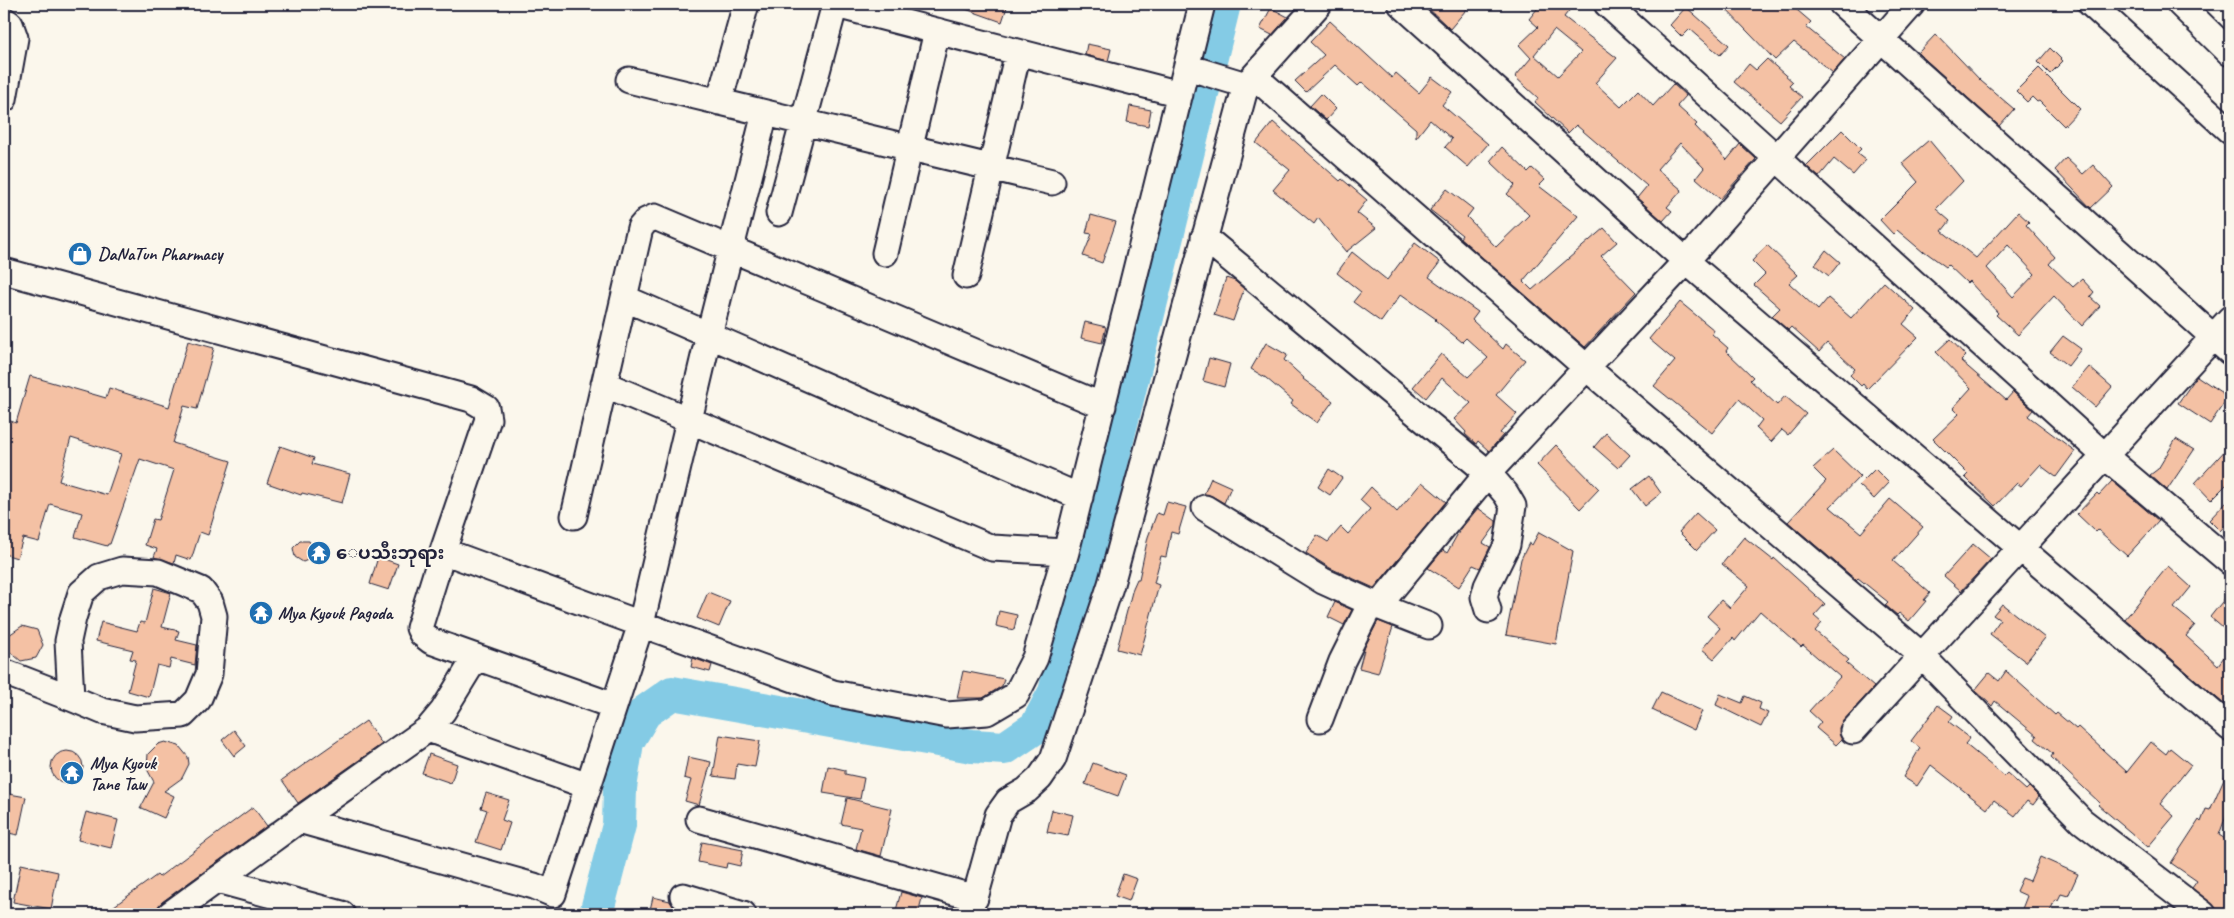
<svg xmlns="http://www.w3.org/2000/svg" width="2234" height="918" font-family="Caveat,'Noto Sans Myanmar',sans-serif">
<rect width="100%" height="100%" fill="#fbf7ec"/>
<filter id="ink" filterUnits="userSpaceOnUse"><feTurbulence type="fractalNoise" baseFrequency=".02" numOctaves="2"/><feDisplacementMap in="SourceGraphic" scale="10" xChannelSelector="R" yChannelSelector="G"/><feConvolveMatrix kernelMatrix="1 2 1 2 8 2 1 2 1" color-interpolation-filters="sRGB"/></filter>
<g filter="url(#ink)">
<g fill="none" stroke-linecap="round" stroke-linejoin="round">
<!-- river -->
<path stroke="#84cbe5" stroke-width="34" d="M596,914l23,-89 1,-37 7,-46 18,-30 27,-19 300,53 33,2 31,-21 19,-35 169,-688"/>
</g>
<!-- building -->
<path fill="#f4c1a4" stroke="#22223b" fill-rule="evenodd" d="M957,4h51l-6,18 -45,-16z
M1424,4h47l-21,25z
M1541,4h13l4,3 4,-3h5l4,4 -7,9 53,41 -22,25 26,24 17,-17 15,16 20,-22 13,12 -9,10 20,18 -2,2 32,34 13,-16 16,15 -36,40 -24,-21 8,-10 -24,-25 -23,26 25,21 -15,17 5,4 -9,10 -26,-23 10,-12 -71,-61 -8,8 -33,-31 3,-4 -23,-21 16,-19 -12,-13 19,-18 -9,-8zM1554,30l27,22 -23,24 -24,-21z
M1721,4h69l21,18 -5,5 39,32 -12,14 -39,-31 -19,18z
M1686,7l43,38 -9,10 -30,-26 -8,8 -12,-12z
M1271,8l17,9 -16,18 -12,-6z
M1330,21l62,57 4,-5 23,20 13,-16 20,15 -10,13 46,39 -20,23 -23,-20 7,-8 -22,-19 -14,18v-9l-54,-47 -4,4 -23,-21 -29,27 -11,-11 29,-26 -14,-13z
M1936,34l45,47 33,28 -15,17 -81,-73z
M1087,44l24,5 -3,12 -23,-6z
M2050,48l13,13 -13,13 -12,-12z
M1767,59l26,23 -4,4 13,11 -22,24 -46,-39 15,-18 7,6z
M2039,68l41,41 -16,17 -25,-25 -2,1 -5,-5 -5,5 -11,-11z
M1321,94l15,15 -10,11 -16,-14z
M1130,106l21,4 -3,16 -21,-4z
M1273,122l67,59 2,-2 25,21 -10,13 19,15 -30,24 -28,-34 -4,6 -41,-34 17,-20 -34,-27z
M1842,130l19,19 -4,4 9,7 -13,15 -19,-16 -15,18 -13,-11z
M1929,140l34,41 -27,28 14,12 -8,10 34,27 42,-46 11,10 -3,3 29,32 -6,7 24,23 9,-8 12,13 -4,5 10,9 -18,20 -28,-30 -36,39 -22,-20 2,-2 -29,-32 -2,2 -19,-18 -2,2 -22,-16 -1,1 -26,-22 -4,4 -13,-14 38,-38 -16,-19zM2008,245l27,29 -22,23 -26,-29z
M1502,147l26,25 4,-4 13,12 -6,6 39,30 -55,65 9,9 72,-62 13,14 -16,14 35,36 -51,55 -125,-109 2,-3 -32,-25 17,-21 26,20 -6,8 29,30 33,-32 -22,-21 8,-9 -25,-24z
M2066,158l17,16 10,-9 20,22 -22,21 -36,-38z
M1091,215l25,7 -14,41 -19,-7 9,-22 -6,-1z
M1415,243l25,19 -11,15 49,35 -6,8 31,29 3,-5 19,16 -29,35 21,19 -17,19 3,2 -14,16 -11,-10 -2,3 -11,-10 1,-2 -12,-13 17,-16 -29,-25 -16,20 -13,-11 28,-33 27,23 20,-19 -22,-20 -4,4 -27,-22 1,-1 -35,-25 -20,28 -28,-20 8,-10 -24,-19 15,-21 35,28z
M1767,245l31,30 -9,8 29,27 10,-12 23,20 33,-36 31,28 -12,14 15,13 -51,52 -4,-5 -2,2 -11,-11 5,-6 -28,-26 -8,9 -28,-25 -3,3 -16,-14 8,-8 -26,-23 11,-11 -13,-13z
M1826,250l14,12 -11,14 -14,-11z
M1226,278l9,3 9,8 -11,32 -19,-6z
M1680,302l34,28 -2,4 16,14 -2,3 27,26 -3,3 27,25 8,-9 21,18 -18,21 -6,-5 -11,12 -15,-14 6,-8 -23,-21 -27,34 -58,-47 21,-25 -26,-22z
M1085,322l21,5 -4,16 -21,-5z
M2063,336l18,13 -13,17 -18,-14z
M1950,339l16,17 -5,5 45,39 7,-8 20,18 -5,6 47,35 -19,26 -16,-12 -19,21 -4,-3 -22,23 -25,-24 -5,-5 3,-3 -35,-35 26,-25 -6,-6 18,-20 -35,-36z
M188,341l26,7 -17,61 -13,-3 -11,37 58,18 -23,74 -8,-3 -9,28 -15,-5 -2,8 -20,-6 3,-8 -12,-4 8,-26 5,1 16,-50 -34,-11 -30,85h-2l-1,2 -32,-9 7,-24 -32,-9 -11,38 -16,-4 -6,20 -13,-4v-118l4,-16 8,3 14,-47 76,22 3,-10 60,19zM71,438l50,16 -14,41 -48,-14z
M1266,343l21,12 -3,5 20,18 -1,1 30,22 -16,22 -26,-19 2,-3 -27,-23 -15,-9z
M1209,358l21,6 -6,23 -21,-6z
M2089,367l23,20 -17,20 -23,-20z
M2197,376l31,21 -18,27 -32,-21z
M1606,433l24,22 -12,13 -24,-21z
M2176,439l18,11 -27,40 -17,-15 8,-6z
M1556,445l43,44 -19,20 -43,-44z
M2230,445v36l-19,19 -16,-17z
M280,446l34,12 -2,6 38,10 -8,29 -40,-10 -1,2 -34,-12z
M1833,450l27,26 -30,31 31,26 29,-34 33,28 -30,34 37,32 -6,7 2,1 -17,20 -10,-8 -2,2 -12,-10 3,-3 -30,-24 -2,2 -68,-58 38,-41 -13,-13z
M1329,469l13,9 -12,17 -12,-8z
M1875,469l14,14 -15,16 -15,-14z
M1649,476l12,17 -16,13 -13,-17z
M1211,478l20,9 -7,16 -12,-7 -8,-2z
M2112,481l47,40 -32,35 -29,-26 -2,2 -19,-18 20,-21 2,2z
M1422,482l24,20 -72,86 -44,-20 -24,-15 11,-18 11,7 13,-15 7,7 22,-25 -10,-9 11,-13 26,25z
M2230,498v22l-10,11 -11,-11z
M1167,502l19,5 -8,27 -7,-2 -5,25 -5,-1 -7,27 5,2 -19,70 -23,-6 16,-61 4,-9h2l9,-42 9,-24 6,2z
M1478,508l18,13v4l-13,18 7,4 -10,21 -7,-3 -14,22 -31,-19 15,-18 4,3 13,-23z
M1696,513l19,17 -18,20 -18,-18z
M1539,532l34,19 -17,93 -50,-9 15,-76 8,-16 3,2z
M1744,537l29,23 1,-2 51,46 -11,12 8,7 -7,8 34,29 -3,3 28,24 -32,35 -3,6 3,11 -6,6 -20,-17 5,-6 -12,-11 31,-34 -37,-32 -2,2 -41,-36 -25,30 -2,-3 -19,21 -12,-10 18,-21 -13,-12 14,-16 9,8 19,-22 -27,-22z
M300,541h9l5,8 -2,9 -9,4 -8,-5 -2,-9z
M1973,544l18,15 -30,32 -17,-15z
M378,557l20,7 -9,26 -19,-6z
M2168,566l23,21 -17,21 21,17 -9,11 32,29 12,-16v47l-6,8 -99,-85z
M154,588l17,5 -9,34 17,4 -3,9 21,5 -2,20 -24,-6 -2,9 -12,-3 -8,32 -21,-6 8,-31 -6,-1 3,-9 -37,-9 5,-19 36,9 3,-9 5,1z
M708,592l22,9 -11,26 -22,-9z
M2230,592v42l-20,-17z
M1335,602l17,8 -8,15 -16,-8z
M2002,604l43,34 -19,24 -36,-28 10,-14 -7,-5z
M999,611l18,4 -3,15 -18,-4z
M1378,621l15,6 -15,46 -19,-5 6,-22z
M22,626l15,4 6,15 -7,13 -15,3 -12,-10v-16z
M693,658l19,7 -2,7 -19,-5z
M963,671l41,8 -2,7 -19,12h-26z
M2006,671l49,44 2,-2 19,16 2,-2 49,45 24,-30 15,12 4,-6 21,17 -31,39 14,12 -26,31 -50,-42 2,-2 -49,-46 2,-3 -18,-15 2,-3 -42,-35 -3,5 -17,-16 14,-17 10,8z
M1661,692l41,19 -8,19 -42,-20z
M1720,694l22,9 3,-7 16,7 -2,6 9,4 -7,14 -45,-22z
M1938,705l15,11 -4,6 21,16 -5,6 39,32 3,-3 19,17 3,-3 10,10 -6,8 -6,-4 -12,15 -21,-16 -7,9 -56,-44 -14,21 -14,-9 17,-29 -9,-7z
M366,721l16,23 -84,59 -16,-23z
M234,730l12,16 -12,10 -12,-16z
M720,735l40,6 -5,26 -18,-3 -2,15 -22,-3z
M165,742l14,4 9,11 1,7 -7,14 -18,13 10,5 -10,22 -22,-10 -2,1 14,-27 -7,-13 1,-15 10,-10z
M51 767a16 16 0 1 1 32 0a16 16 0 1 1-32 0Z
M429,754l28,10 -6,19 -29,-10z
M688,757l23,5 -12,43 -14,-4 6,-21 -7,-2z
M1093,763l33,12 -8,21 -33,-12z
M2230,765v40l-11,30 11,7v72h-7l-31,-26 5,-7 -26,-18 28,-43 2,2 5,-13 4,1z
M828,766l17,4v4l19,4 -4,21 -37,-6z
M4,793l22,4 -8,38 -14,-3z
M486,793l23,7 -7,20 8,3 -9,27 -25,-8 11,-32 -6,-2z
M847,798l45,11 -11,47 -25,-7 5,-21 -20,-4z
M253,807l14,19 -105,76 -5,6 -1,6h-53l54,-39 2,2z
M1052,810l21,5 -5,21 -21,-4z
M86,812l32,8 -7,28 -33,-8z
M702,842l41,8 -3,16 -13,-3 -1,5 -28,-6z
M2040,857l38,17 -10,22 -7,-2 -3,6 -3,-1 -6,15h-29l7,-18 -11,-5 6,-13 8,3z
M21,864l37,8 -7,37 -38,-7z
M1123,874l14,5 -8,22 -14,-5z
M901,892l21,6 -4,16h-23z
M653,897l17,4 3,5 -2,8h-22z"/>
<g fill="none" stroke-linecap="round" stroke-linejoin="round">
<!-- minor casing -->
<g stroke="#22223b" stroke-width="29">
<path id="minor" d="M832,4l348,90
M1401,4l285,257 544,467
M1607,4l499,453 124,105
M1842,4l388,348
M2091,4l139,127
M2180,4l50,49
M4,20l6,4 5,14 -11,61
M1187,67l59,18
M1254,76l333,292 334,287 161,166 121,93
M629,80l423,102
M719,102l27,-98
M779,213l56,-209
M1204,237l284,236 18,21 7,12 -6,39 -20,41 -3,11 4,13
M885,253l52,-222
M4,271l467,128 15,9 2,11 -45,132 -24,77 3,6 9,7 183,65
M966,276l52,-224
M624,298l456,199
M604,384l388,164 74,4
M1205,508l118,73 55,25 51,20
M574,516l66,-288 6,-7 9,-4 448,189
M443,551l198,73 68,-289 56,-222
M1378,606l110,-133 198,-212 226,-257
M4,672l67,26 31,13 33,7 48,-3 15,-15 11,-26 5,-58 -4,-14 -9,-12 -43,-18 -36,-2 -23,7 -18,16 -8,25 -5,23 3,57
M1320,719l22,-58 29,-58
M428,729l160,57
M1853,731l377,-412
M699,819l276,79 23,-83 10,-14 19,-11 13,-12 13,-19 58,-175 135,-499 73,-81
M299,820l235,66 19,8 88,-270 192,69 114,22 40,-3 29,-17 19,-37 31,-106 136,-548
M217,880l125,34
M683,896l60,18
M170,914l129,-94 129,-91 15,-18 33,-54"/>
</g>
<!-- minor -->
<use href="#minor" stroke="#fbf7ec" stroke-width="25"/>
</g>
</g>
<!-- icons -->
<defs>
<g id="shop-disc" transform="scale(1.25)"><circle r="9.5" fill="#1f6fb2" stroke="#fbf7ec"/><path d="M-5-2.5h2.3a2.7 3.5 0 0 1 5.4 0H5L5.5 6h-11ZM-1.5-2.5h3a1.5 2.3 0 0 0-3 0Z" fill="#fff"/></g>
<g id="temple-disc" transform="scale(1.25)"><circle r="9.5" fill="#1f6fb2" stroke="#fbf7ec"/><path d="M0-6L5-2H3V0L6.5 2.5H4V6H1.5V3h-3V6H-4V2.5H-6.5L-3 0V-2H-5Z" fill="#fff"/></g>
</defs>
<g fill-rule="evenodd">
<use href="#shop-disc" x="80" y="254"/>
<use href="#temple-disc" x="319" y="553"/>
<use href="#temple-disc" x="261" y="613"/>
<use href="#temple-disc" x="72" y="773"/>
</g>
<g text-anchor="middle" stroke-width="4" stroke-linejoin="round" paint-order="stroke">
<!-- poi labels -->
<g font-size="18" font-weight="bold" fill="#22223b" stroke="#fbf7ec" text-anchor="start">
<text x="98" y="260">DaNaTun Pharmacy</text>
<text x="336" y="559">ေပသီးဘုရား</text>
<text x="278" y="619">Mya Kyouk Pagoda</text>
<text x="90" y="769">Mya Kyouk<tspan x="90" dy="21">Tane Taw</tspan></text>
</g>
</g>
<!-- margin -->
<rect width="2234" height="918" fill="none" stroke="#fbf7ec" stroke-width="20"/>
<rect x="10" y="10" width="2214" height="898" fill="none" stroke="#22223b" stroke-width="2" filter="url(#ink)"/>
</svg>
